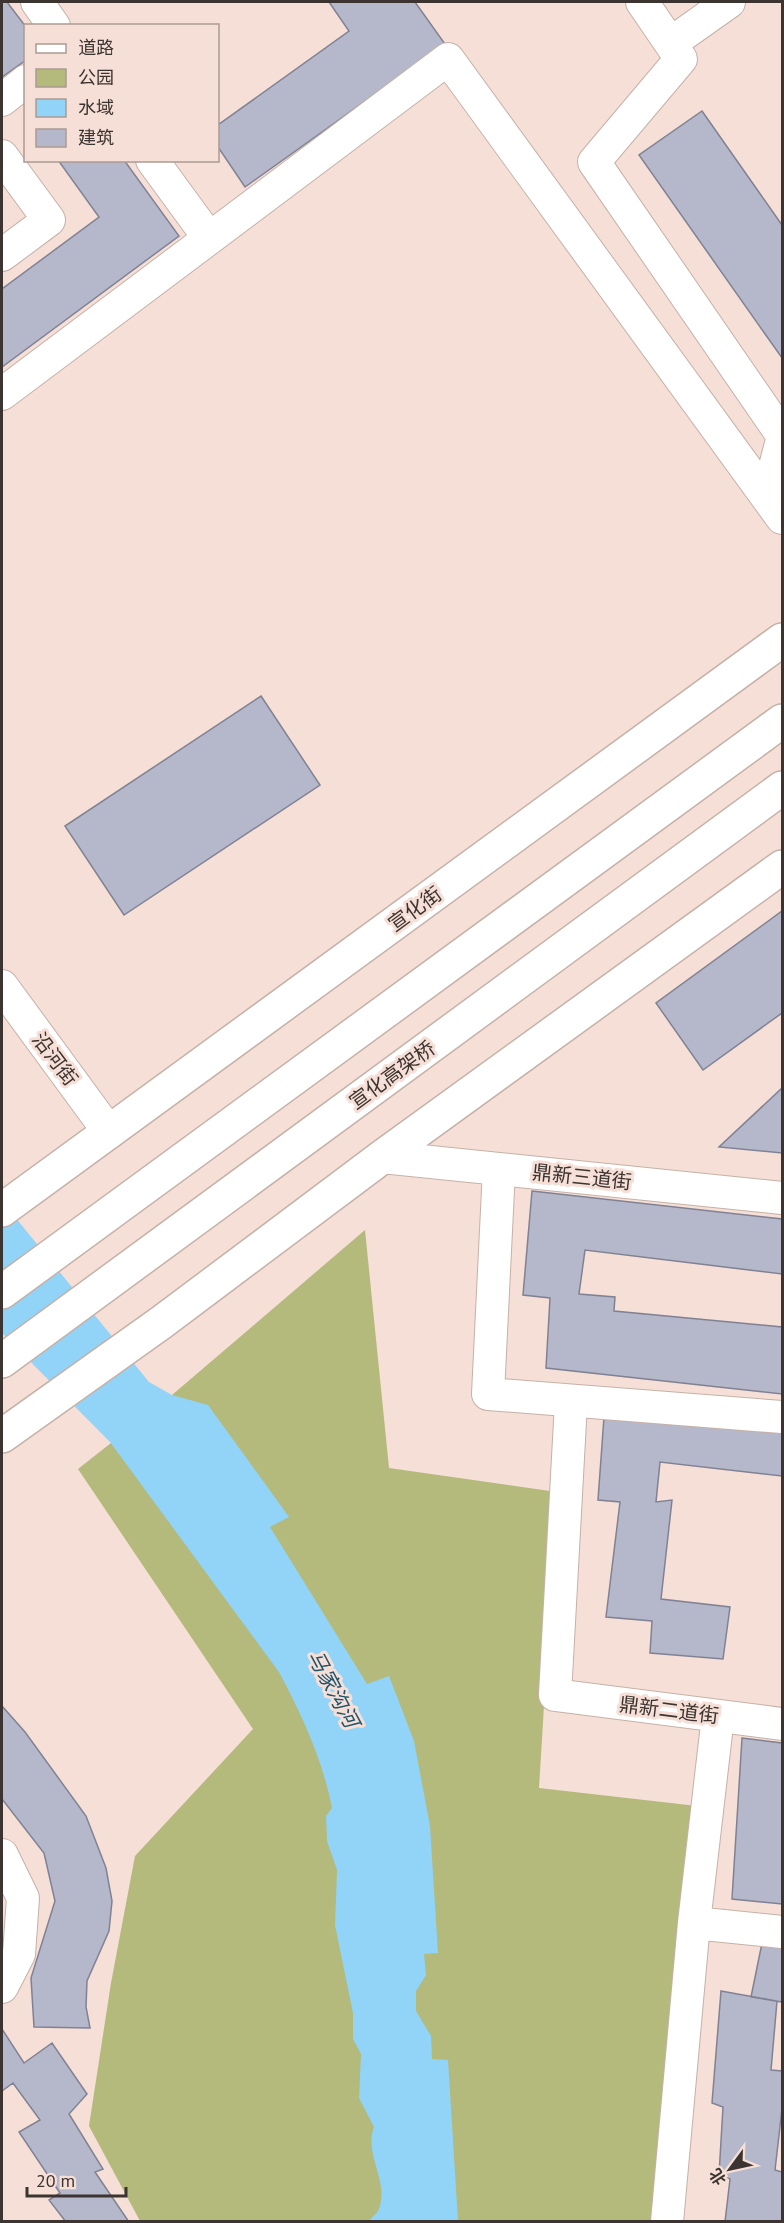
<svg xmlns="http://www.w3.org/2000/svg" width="784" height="2223" font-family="'PT Sans','Noto Sans SC',sans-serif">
<rect width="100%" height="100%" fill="#f5dfd6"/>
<!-- green -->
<path fill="#b4b97c" d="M365,1230l24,238 168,24 -18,296 158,18 -40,415h-517l-51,-95 22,-143 24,-127 118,-127 -175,-260 94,-74z"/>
<!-- water -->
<path fill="#91d4f7" d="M2,1201l147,181 23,13 36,10 81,112 -19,10 97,157 22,-8 25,65 16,85 8,127 -14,1 2,21 -10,16v20l15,25 1,23 16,1 10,161h-89c2,-3 7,-7 9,-10 13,-29 -15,-56 -4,-84l-15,-29 2,-44 -8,-15v-26l-18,-88 2,-55 -10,-29 -1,-25 6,-8c-9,-47 -30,-93 -53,-136l-169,-230 -108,-109z"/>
<!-- building -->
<path fill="#b5b7ca" stroke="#808294" stroke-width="1.5" d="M2,2h5l19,25v33l-24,17z
M329,2h86l30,42 -200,143 -27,-40v-22l131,-94z
M702,111l80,114v133l-143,-203z
M58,160h66l55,76 -177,131v-78l97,-72z
M261,696l59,89 -196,130 -59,-89z
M782,911v102l-79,57 -47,-67z
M782,1088v65l-63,-6z
M532,1191l250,28v55l-197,-24 -6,44 36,3 -1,14 168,16v67l-236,-26 4,-70 -27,-3z
M604,1417l178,14v45l-122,-14 -4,40 16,-2 -11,99 69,8 -7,52 -73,-6 2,-32 -46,-4 14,-115 -22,-2z
M2,1706l23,26 61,84 20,52 6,33 -3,30 -22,50 -1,26 4,21 -56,-1 -3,-49 24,-77 -11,-48 -42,-54z
M742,1738l40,5v161l-50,-5z
M762,1943l20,2v57l-31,-5z
M721,1991l56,10 -6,69 11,1v38l-7,61 7,2v50h-57l5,-43 -11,-4 4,-68 -11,-4z
M2,2029l22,34 28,-20 35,51 -18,20 34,55 -8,3 34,50h-63l-17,-22 11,-7 -41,-61 21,-12 -27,-37 -11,8z"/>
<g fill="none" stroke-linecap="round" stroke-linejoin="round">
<!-- minor casing -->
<g stroke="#c6b1a8" stroke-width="34">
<path id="minor" d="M37,2l17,24
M642,2l39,57 -87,103 188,273
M671,43l58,-41
M2,100l24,-19
M2,156l47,64 -47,35
M152,160l57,78
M2,394l446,-335 334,459
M767,497l15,-57
M2,986l107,146
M382,1157l400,41
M499,1169l-11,225 294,23
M571,1403l-16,292 227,29
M2,1855l21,43 -4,56 -17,33
M694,1923l88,9
M667,2222l27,-299 24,-207"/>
</g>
<!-- highway casing -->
<g stroke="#c6b1a8" stroke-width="36">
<path id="highway" d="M2,1210l780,-570
M2,1292l780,-571
M2,1361l780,-573
M2,1436l160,-114 220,-165 400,-290"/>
</g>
<!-- minor -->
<use href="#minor" stroke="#fff" stroke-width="32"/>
<!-- highway -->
<use href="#highway" stroke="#fff" stroke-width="33"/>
</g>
<g text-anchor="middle" stroke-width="6" stroke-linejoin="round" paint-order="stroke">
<!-- street labels -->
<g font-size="20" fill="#3c3430" stroke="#f5dfd6">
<text transform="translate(415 909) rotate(-36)" y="7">宣化街</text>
<text transform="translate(55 1059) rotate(53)" y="7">沿河街</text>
<text transform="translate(392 1075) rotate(-36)" y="7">宣化高架桥</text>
<text transform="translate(582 1177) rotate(6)" y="7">鼎新三道街</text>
<text transform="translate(669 1710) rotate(7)" y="7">鼎新二道街</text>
</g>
<!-- water labels -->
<g font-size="21" font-style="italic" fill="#1e536b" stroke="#f5dfd6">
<text transform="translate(333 1689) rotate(62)" y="7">马家沟河</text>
</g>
</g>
<!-- border -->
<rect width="784" height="2223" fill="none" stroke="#3c3430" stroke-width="6"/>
<!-- legend -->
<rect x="24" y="24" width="195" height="138" fill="#f5dfd6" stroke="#ab9b94" stroke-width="1.5"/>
<rect x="36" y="44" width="30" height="9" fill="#ffffff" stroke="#ab9b94" stroke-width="1.5"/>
<text x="78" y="54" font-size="18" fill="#3c3430">道路</text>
<rect x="36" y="69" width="30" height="18" fill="#b4b97c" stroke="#ab9b94" stroke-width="1.5"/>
<text x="78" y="84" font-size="18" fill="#3c3430">公园</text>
<rect x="36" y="99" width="30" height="18" fill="#91d4f7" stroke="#ab9b94" stroke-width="1.5"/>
<text x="78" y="114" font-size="18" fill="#3c3430">水域</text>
<rect x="36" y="129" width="30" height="18" fill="#b5b7ca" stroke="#ab9b94" stroke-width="1.5"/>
<text x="78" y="144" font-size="18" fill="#3c3430">建筑</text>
<!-- north arrow -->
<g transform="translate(730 2169) rotate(237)" stroke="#f5dfd6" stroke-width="4.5" paint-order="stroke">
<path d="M0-4.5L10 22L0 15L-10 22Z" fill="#3c3430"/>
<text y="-9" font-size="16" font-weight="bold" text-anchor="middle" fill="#3c3430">北</text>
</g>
<!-- scale -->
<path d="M27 2187v9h99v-9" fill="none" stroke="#3c3430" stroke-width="3"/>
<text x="36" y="2187" font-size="18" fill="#3c3430" stroke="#f5dfd6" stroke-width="4.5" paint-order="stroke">20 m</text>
</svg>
